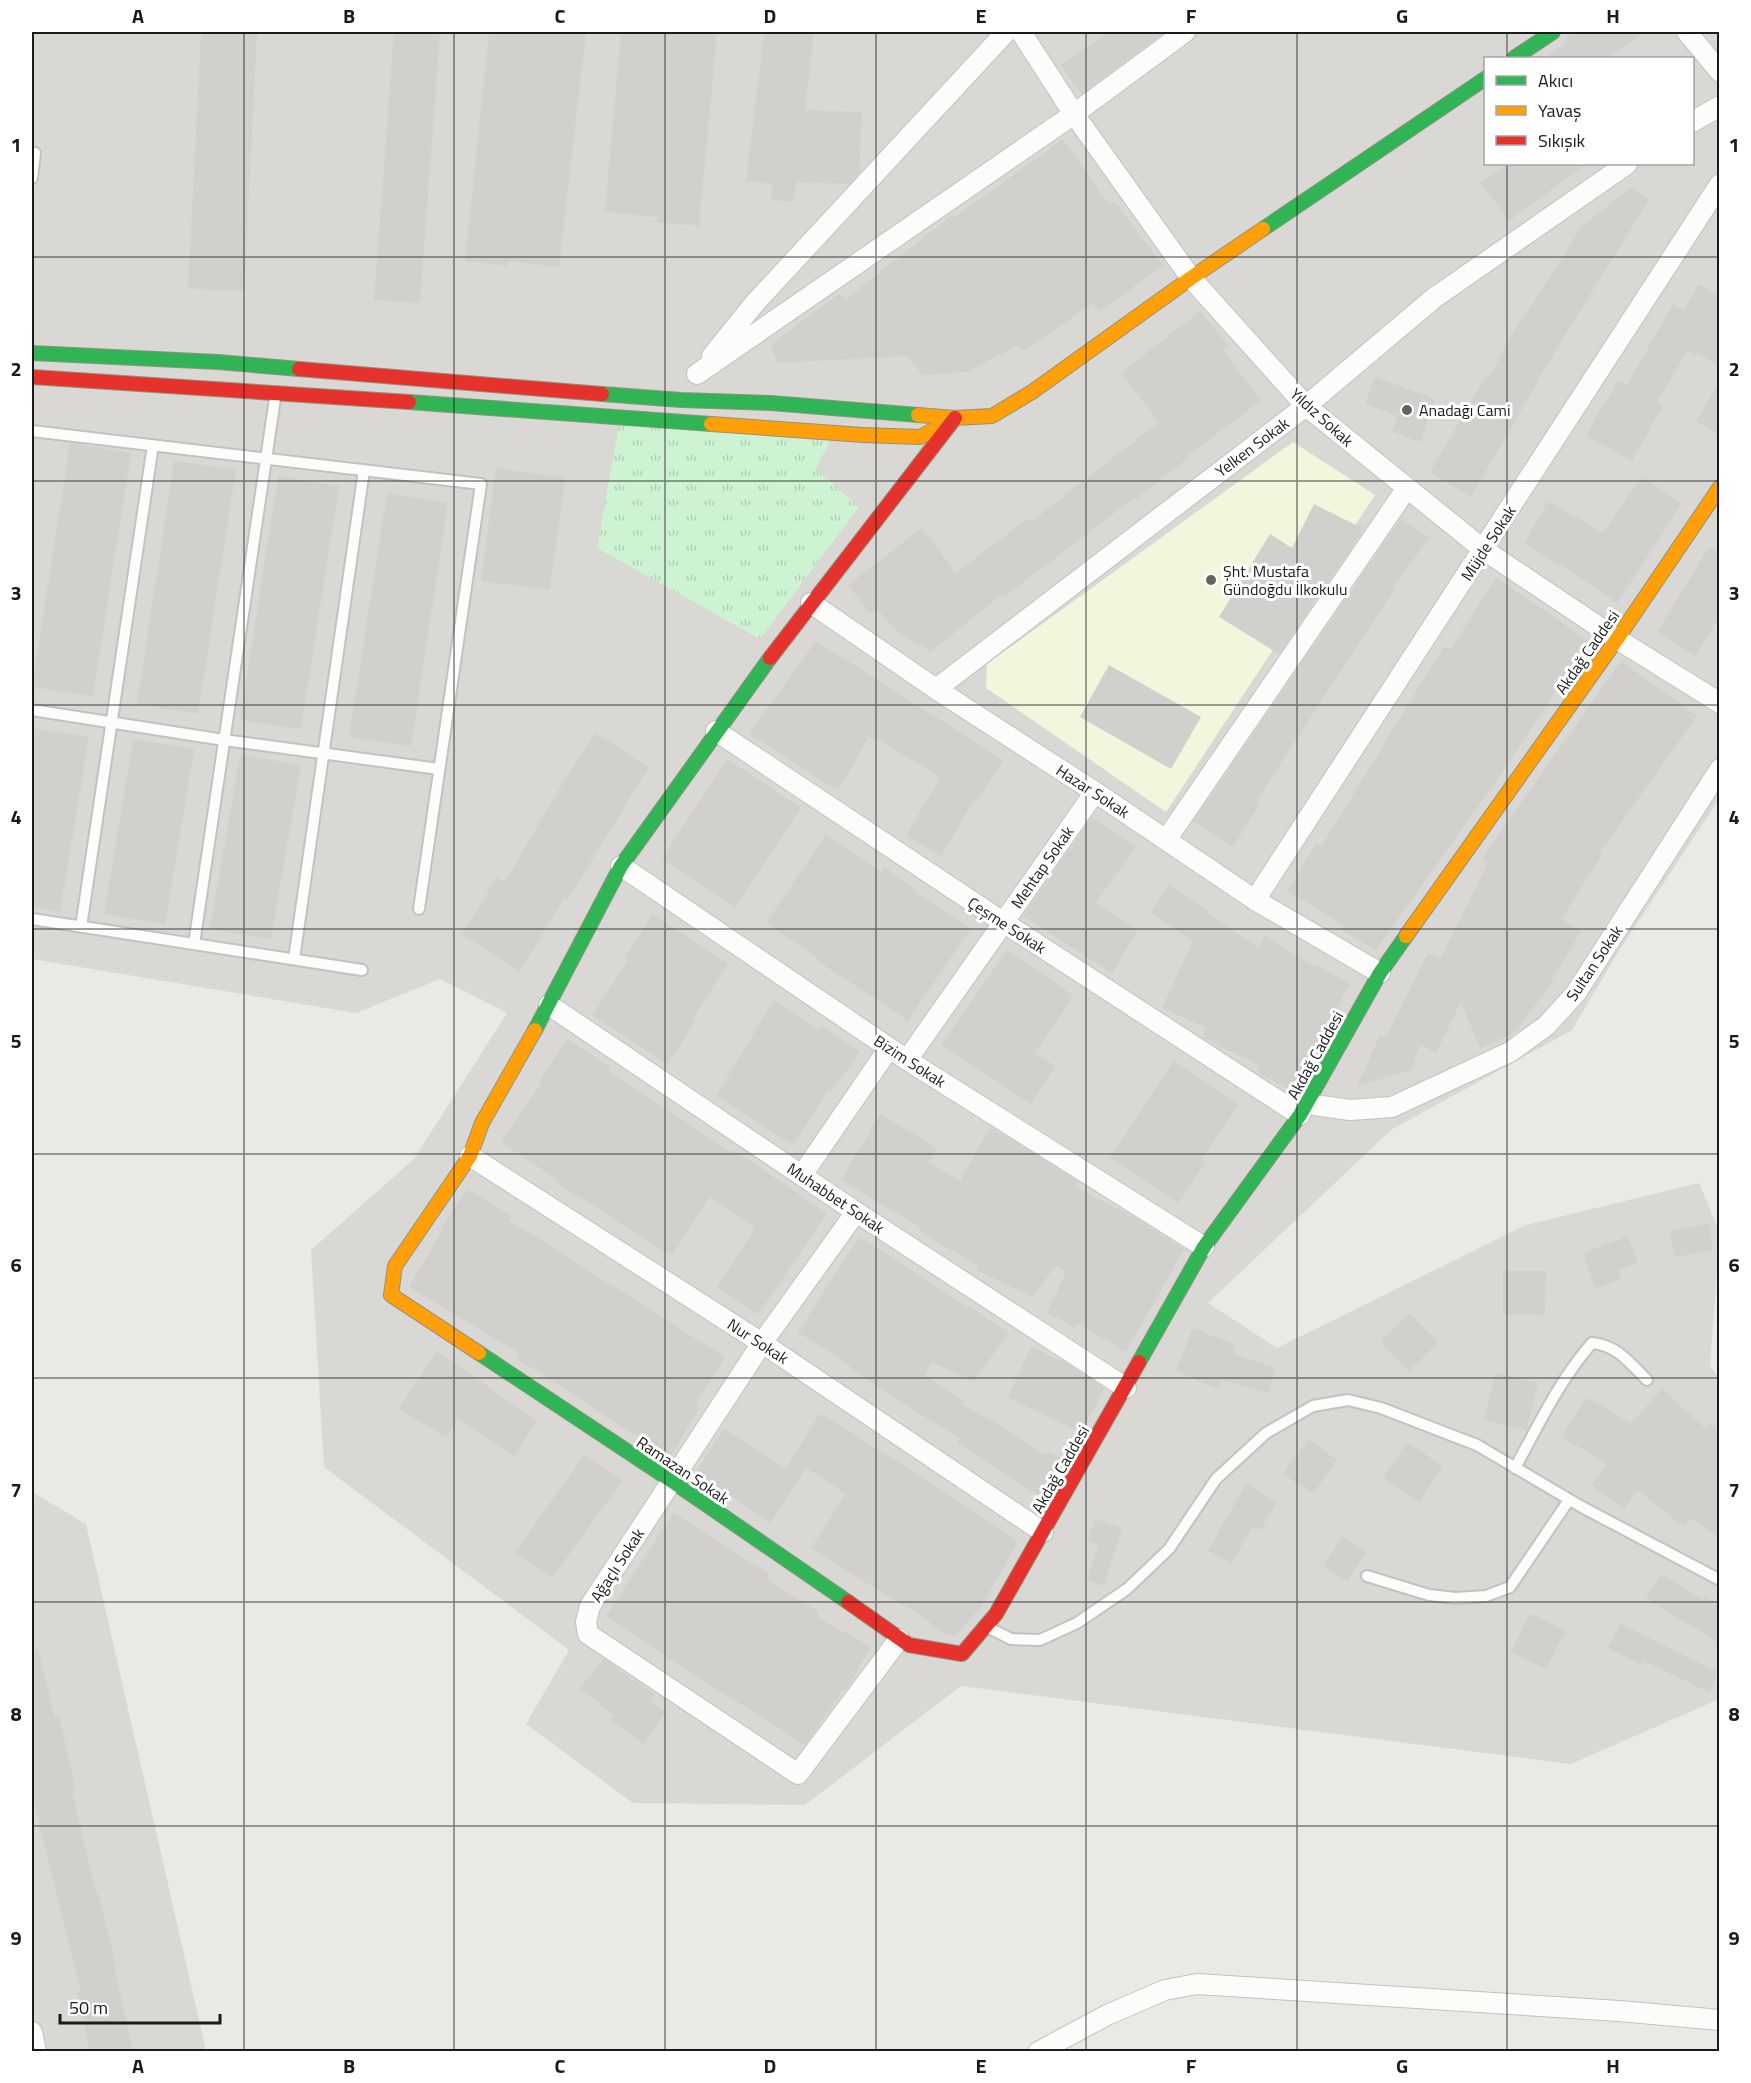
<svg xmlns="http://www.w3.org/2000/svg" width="1751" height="2083" font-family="'Titillium Web',sans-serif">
<defs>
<pattern id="park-tufts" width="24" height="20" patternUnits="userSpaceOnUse" patternTransform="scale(1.5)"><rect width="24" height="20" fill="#cef3d2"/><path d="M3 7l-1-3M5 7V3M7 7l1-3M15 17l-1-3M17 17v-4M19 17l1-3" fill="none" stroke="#b0d0b4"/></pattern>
</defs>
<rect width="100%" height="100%" fill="#eae9e4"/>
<!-- residential -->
<path fill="#d9d8d5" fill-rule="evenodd" d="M32,32h1687v767l-102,155 -45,76 -181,100 -183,173 69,45 249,-123 173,-42 21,50 -10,132 10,16 -1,318 -148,65 -610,-78 -156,119 -172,-2 -107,-79 43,-74 -245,-183 -13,-217 103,-91 93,-146 -67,-34 -84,34 -324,-54zM1486,58h206v106h-206z
M32,1492l54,32 120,527 -174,1z"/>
<!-- education -->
<path fill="#f4f5dd" d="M1293,442l82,53 -209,317 -180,-124 1,-24z"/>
<!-- park -->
<path fill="url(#park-tufts)" d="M619,425l211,15 -14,29 43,38 -99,132 -163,-91z"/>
<!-- building -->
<path fill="#d2d0cc" d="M201,32h56l-13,259 -56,-2z
M394,32h46l-20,271 -46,-3z
M489,32h97l-27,235 -50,-6 -1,5 -43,-5z
M621,32h96l-18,194 -42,-4 1,-5 -53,-5z
M764,32h50l-9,78 57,2 -3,61 -10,11 -53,-2 -3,20 -22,-2 1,-16 -26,-3z
M1108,32h57l-84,62 -21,-29z
M1574,32h72l-38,26h-65l19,-12 7,-11z
M1063,139l47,66 4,-4 49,64 -63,47 -7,-9 -70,48 -5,-6 -51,27 -45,3 -14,-19 -130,7 -8,-18 70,-52 5,7 107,-85 2,3z
M1506,164h80l-77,57 -28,-38z
M1631,187l18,13 -93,150 -85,147 -41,-25 56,-96 3,2 30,-57 2,1 61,-96z
M1699,284l20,12v69l-22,-12 -1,2 -8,-5 -31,52 6,4 -31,55 -46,-26 32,-55 9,5 46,-81 10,6z
M1200,311l28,35 -5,4 38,51 -74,55 1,2 -53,42 -1,-2 -130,99 -2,-3 -71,58 -33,-20 -21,-23 -7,5 -22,-29 74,-57 34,45 72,-55 3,4 128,-100 -38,-49z
M1375,377l60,22 -14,43 -29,-10 6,-16 -33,-12z
M1719,383v53l-23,-15z
M70,443l61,10 -38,243 -61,-9z
M174,461l62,9 -38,244 -61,-10z
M496,468l69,10 -15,112 -69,-9z
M278,476l61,10 -38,243 -61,-9z
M1642,477l40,27 -65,99 -54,-36 -39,-23 24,-43 55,32z
M387,493l61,10 -37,243 -62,-9z
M1314,504l50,25 -85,125 -60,-37 51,-83 22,14z
M1401,518l28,20 -35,48 2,1 -140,214 4,3 -27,43 -40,-25z
M1709,547l10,7v62l-23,40 -39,-24z
M1496,578l93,63 -95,143 -118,166 -35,-20 3,-5 -57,-34 29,-47 5,3 123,-201 6,4z
M816,641l187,119 -26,42 -3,-2 -33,56 -35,-21 34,-57 -64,-41 -2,3 -5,-3 -31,54 -89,-57z
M1621,661l76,55 -98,138 3,2 -41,63 20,12 -36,61 -32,42 -33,14 -19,-46 -25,51 -16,-8 -9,25 -54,16 23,-51 6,2 42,-84 12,6 48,-97 -6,-4z
M1109,665l92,52 -30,52 -91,-52z
M32,728l57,9 -29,175 -28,-5z
M595,733l54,34 -82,134 -3,-2 -44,72 -58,-36 35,-58 8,5 53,-91z
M133,739l61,10 -29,175 -61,-10z
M240,755l61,10 -30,174 -61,-10z
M727,759l74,49 -66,100 -73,-49z
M1092,817l43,30 -39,56 42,27 -26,43 -89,-57z
M826,834l55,38 4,-5 31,23 -1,2 56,36 -63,93 -92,-61 1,-2 -51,-35z
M1169,884l39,27 -1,2 51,35 7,-12 50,31 1,-2 34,19 -59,107 -34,-19 3,-6 -58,-29 5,-9 -45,-20 31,-67 -43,-28z
M653,914l75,50 -36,55 3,2 -27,43 -76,-48 36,-56 -3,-3z
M1007,950l67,46 -39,57 20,13 -24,38 -90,-59z
M774,1000l45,29 3,-4 38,27 -29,40 -3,-2 -34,55 -78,-49z
M567,1039l43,28 -2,3 122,82 2,-3 95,64 -69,102 -41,-27 38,-60 -46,-31 -37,59 -116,-74 2,-2 -57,-38 40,-59 -2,-2z
M1174,1060l65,45 -38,55 4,3 -26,40 -69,-45z
M880,1114l57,34 -8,14 31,19 30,-54 89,55 -3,5 59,31 49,31 -58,103 -48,-29 -4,5 -27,-16 19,-40 -11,-6 -22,31 -56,-27 1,-4 -59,-35 2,-3 -80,-48z
M467,1189l45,27 -3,4 216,137 -29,47 4,3 -29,49 -56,-33 -36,-24 1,-1 -64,-40 3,-5 -110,-66 35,-59 -2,-2z
M1709,1224l4,26 -38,7 -5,-26z
M1628,1236l10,27 -21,7 4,9 -26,10 -12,-36z
M859,1237l55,34 53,37 2,-3 39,28 -34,49 -42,-20 -7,13 38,25 -2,4 37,20 44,30 9,-1 13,7 -21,38 -86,-55 3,-4 -110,-70 1,-2 -53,-35z
M1503,1271h43l-1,44 -42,-1z
M1409,1313l29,30 -29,28 -29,-30z
M1193,1328l43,17 -3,9 43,14 -8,25 -46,-13 -4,9 -43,-18z
M1031,1347l35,16 39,26 -25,43 -72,-35z
M437,1351l100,70 -23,36 -56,-38 -12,19 -47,-30z
M1495,1373l43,10 -11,47 -43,-10z
M1662,1389l43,39 4,-5 10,9v106l-28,-20 -7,9 -46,-37 -14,19 -33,-24 16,-21 -45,-27 24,-40 45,26z
M820,1413l108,68 90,61 -36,63 -26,31 -9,-1 -43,-31 -1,2 -92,-58 35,-54 -40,-26 -35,55 -76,-50 29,-44 62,39z
M1308,1439l29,21 -24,34 -30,-20z
M1407,1442l36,24 -24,36 -36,-24z
M585,1454l37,27 -70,97 -37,-26z
M1246,1484l31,18 -17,29 -8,-5 -20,38 -24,-13z
M674,1512l38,26 58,36 -4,5 53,33 -2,5 54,30 -25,43h-3l-38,55 -142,-90 -57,-39z
M1095,1519l27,9 -18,58 -17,-6 11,-36 -10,-3z
M1343,1537l23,16 -19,28 -24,-16z
M1661,1574l43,26 1,-3 14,7v39l-73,-45z
M1530,1613l36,18 -20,38 -35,-17z
M1620,1623l98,49 -9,20 -66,-31 -1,4 -34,-17z
M38,1649l17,69 4,-2 17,74 -4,1 24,103 2,-1 18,73h-2l19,86h-43l-13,-59 4,-1 -49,-198v-144z
M604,1659l51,36 -4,6 15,11 -23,32 -32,-24 4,-4 -35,-28z"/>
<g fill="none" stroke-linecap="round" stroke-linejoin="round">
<!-- lane casing -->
<g stroke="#c2c2c0" stroke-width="14">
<path id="lane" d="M32,178l3,-25
M32,431l449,53 -62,425
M32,710l192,30 215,29
M32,919l330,51
M81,927l72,-482
M194,944l82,-552
M294,959l70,-489
M1515,1468c23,-42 45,-89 77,-125 25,2 38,20 55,37
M1367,1576l62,19 27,3 30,-2 24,-9 59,-87
M985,1626l26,13 29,1 37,-17 50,-34 42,-40 47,-70 50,-46 47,-27 35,-6 33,8 96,37 105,62 138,73"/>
</g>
<!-- street casing -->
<g stroke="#c2c2c0" stroke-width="22">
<path id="street" d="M1021,32l53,82 117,164 115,128 178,144 133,89 103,64
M1687,32l33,40
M1692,122l28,-16
M712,356l42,-52 252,-272
M697,374l377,-260 111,-82
M811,603l125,86 159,103 160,108 125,73
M936,689l370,-283 128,-108 193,-134
M716,731l287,191 297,193
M1166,840l241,-352
M621,866l286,194 297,187
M1255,900l465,-716
M549,1005l307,207 270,176
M907,1060l188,-268
M1307,1104l43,6 42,-3 118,-55 36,-26 30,-33 144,-224
M470,1156l292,187 281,189
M802,1175l87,-127
M856,1212l-94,131 -172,263 -4,16 2,12 210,140 101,-135
M32,2032l4,20
M1038,2052l69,-37 58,-25 32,-6 422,27 101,9"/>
</g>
<!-- fast casing -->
<g stroke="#90947c" stroke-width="16">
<path id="fast" d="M1514,58l39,-26
M1263,229l223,-151
M32,353l186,9 81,7
M602,394l79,6 90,3 147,12
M409,402l302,22
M535,1030l86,-164 149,-208
M479,1353l193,128 176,121
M1139,1362l65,-115 96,-132 80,-142 26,-37"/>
</g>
<!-- slow casing -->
<g stroke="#90947c" stroke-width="16">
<path id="slow" d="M918,415l37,3 37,-2 40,-24 159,-114 72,-49
M711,424l152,11 57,2 30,-16
M1406,936l211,-297 103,-152
M479,1353l-88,-58 4,-29 75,-110 12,-33 53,-93"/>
</g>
<!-- jam casing -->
<g stroke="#90947c" stroke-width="16">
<path id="jam" d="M299,369l303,25
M32,377l377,25
M770,658l185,-240
M848,1602l61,43 53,9 34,-40 143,-252"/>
</g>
<!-- lane -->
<use href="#lane" stroke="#fcfcfb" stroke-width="10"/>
<!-- street -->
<use href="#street" stroke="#fcfcfb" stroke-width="20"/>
<!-- fast -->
<use href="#fast" stroke="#30b455" stroke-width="14"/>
<!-- slow -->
<use href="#slow" stroke="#ff9f0a" stroke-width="14"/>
<!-- jam -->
<use href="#jam" stroke="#e5322d" stroke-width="14"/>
</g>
<!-- grid -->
<path fill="none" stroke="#1b1b1b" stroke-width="1.5" stroke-opacity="0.55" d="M244,32v2020M454,32v2020M665,32v2020M876,32v2020M1086,32v2020M1297,32v2020M1507,32v26M1507,164v1888M32,257h1688M32,481h1688M32,705h1688M32,929h1688M32,1154h1688M32,1378h1688M32,1602h1688M32,1826h1688"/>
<!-- markers -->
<g fill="#636361" stroke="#fff" stroke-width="2">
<circle cx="1407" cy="410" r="6"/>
<circle cx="1211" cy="580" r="6"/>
</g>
<g text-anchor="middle" stroke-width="6" stroke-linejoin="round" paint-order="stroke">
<!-- poi labels -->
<g font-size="16" fill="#1b1b1b" stroke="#fff" text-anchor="start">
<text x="1419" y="416">Anadağı Cami</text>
<text x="1223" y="577">Şht. Mustafa<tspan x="1223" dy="18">Gündoğdu İlkokulu</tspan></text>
</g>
<!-- street labels -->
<g font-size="16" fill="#1b1b1b" stroke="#fff">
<text transform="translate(1322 417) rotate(42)" y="6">Yıldız Sokak</text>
<text transform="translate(1252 447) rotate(-37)" y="6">Yelken Sokak</text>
<text transform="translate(1488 543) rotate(-57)" y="6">Müjde Sokak</text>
<text transform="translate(1587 652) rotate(-55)" y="6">Akdağ Caddesi</text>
<text transform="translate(1093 791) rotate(33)" y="6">Hazar Sokak</text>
<text transform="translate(1042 867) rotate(-55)" y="6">Mehtap Sokak</text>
<text transform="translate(1007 925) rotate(33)" y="6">Çeşme Sokak</text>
<text transform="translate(1594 963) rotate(-56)" y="6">Sultan Sokak</text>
<text transform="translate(1315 1055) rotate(-61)" y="6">Akdağ Caddesi</text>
<text transform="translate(910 1061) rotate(33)" y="6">Bizim Sokak</text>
<text transform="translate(836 1198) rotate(34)" y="6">Muhabbet Sokak</text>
<text transform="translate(758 1341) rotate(33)" y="6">Nur Sokak</text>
<text transform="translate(1060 1469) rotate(-60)" y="6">Akdağ Caddesi</text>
<text transform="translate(683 1470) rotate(34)" y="6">Ramazan Sokak</text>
<text transform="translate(617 1565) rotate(-57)" y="6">Ağaçlı Sokak</text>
</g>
</g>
<!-- border -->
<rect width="1751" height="2083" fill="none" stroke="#ffffff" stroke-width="66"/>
<!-- legend -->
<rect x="1484" y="57" width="210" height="108" fill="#ffffff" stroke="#a4a4a4" stroke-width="1.5"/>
<rect x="1496" y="76" width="30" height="9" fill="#30b455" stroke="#a4a4a4" stroke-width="1.5"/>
<text x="1538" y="87" font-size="18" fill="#1b1b1b">Akıcı</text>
<rect x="1496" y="106" width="30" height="9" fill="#ff9f0a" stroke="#a4a4a4" stroke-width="1.5"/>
<text x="1538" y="117" font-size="18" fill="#1b1b1b">Yavaş</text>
<rect x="1496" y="136" width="30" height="9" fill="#e5322d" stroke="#a4a4a4" stroke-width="1.5"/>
<text x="1538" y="147" font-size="18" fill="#1b1b1b">Sıkışık</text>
<!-- scale -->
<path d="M60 2014v9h160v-9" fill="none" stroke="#1b1b1b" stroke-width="3"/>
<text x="69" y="2014" font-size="18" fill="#1b1b1b" stroke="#ffffff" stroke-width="4.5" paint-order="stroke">50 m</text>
<rect x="33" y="33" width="1685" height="2017" fill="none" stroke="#1b1b1b" stroke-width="2"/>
<g font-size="20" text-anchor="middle" font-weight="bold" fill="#1b1b1b">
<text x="138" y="23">A</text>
<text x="349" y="23">B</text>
<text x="560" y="23">C</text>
<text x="770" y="23">D</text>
<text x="981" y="23">E</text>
<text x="1191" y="23">F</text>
<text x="1402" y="23">G</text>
<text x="1613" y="23">H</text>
<text x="16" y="152">1</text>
<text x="1734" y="152">1</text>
<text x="16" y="376">2</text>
<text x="1734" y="376">2</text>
<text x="16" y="600">3</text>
<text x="1734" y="600">3</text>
<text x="16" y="824">4</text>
<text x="1734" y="824">4</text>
<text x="16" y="1048">5</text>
<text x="1734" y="1048">5</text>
<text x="16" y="1272">6</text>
<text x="1734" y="1272">6</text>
<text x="16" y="1497">7</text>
<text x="1734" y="1497">7</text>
<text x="16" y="1721">8</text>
<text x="1734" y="1721">8</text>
<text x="16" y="1945">9</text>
<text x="1734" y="1945">9</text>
<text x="138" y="2073">A</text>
<text x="349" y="2073">B</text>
<text x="560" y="2073">C</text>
<text x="770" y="2073">D</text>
<text x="981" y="2073">E</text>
<text x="1191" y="2073">F</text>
<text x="1402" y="2073">G</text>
<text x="1613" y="2073">H</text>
</g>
</svg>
